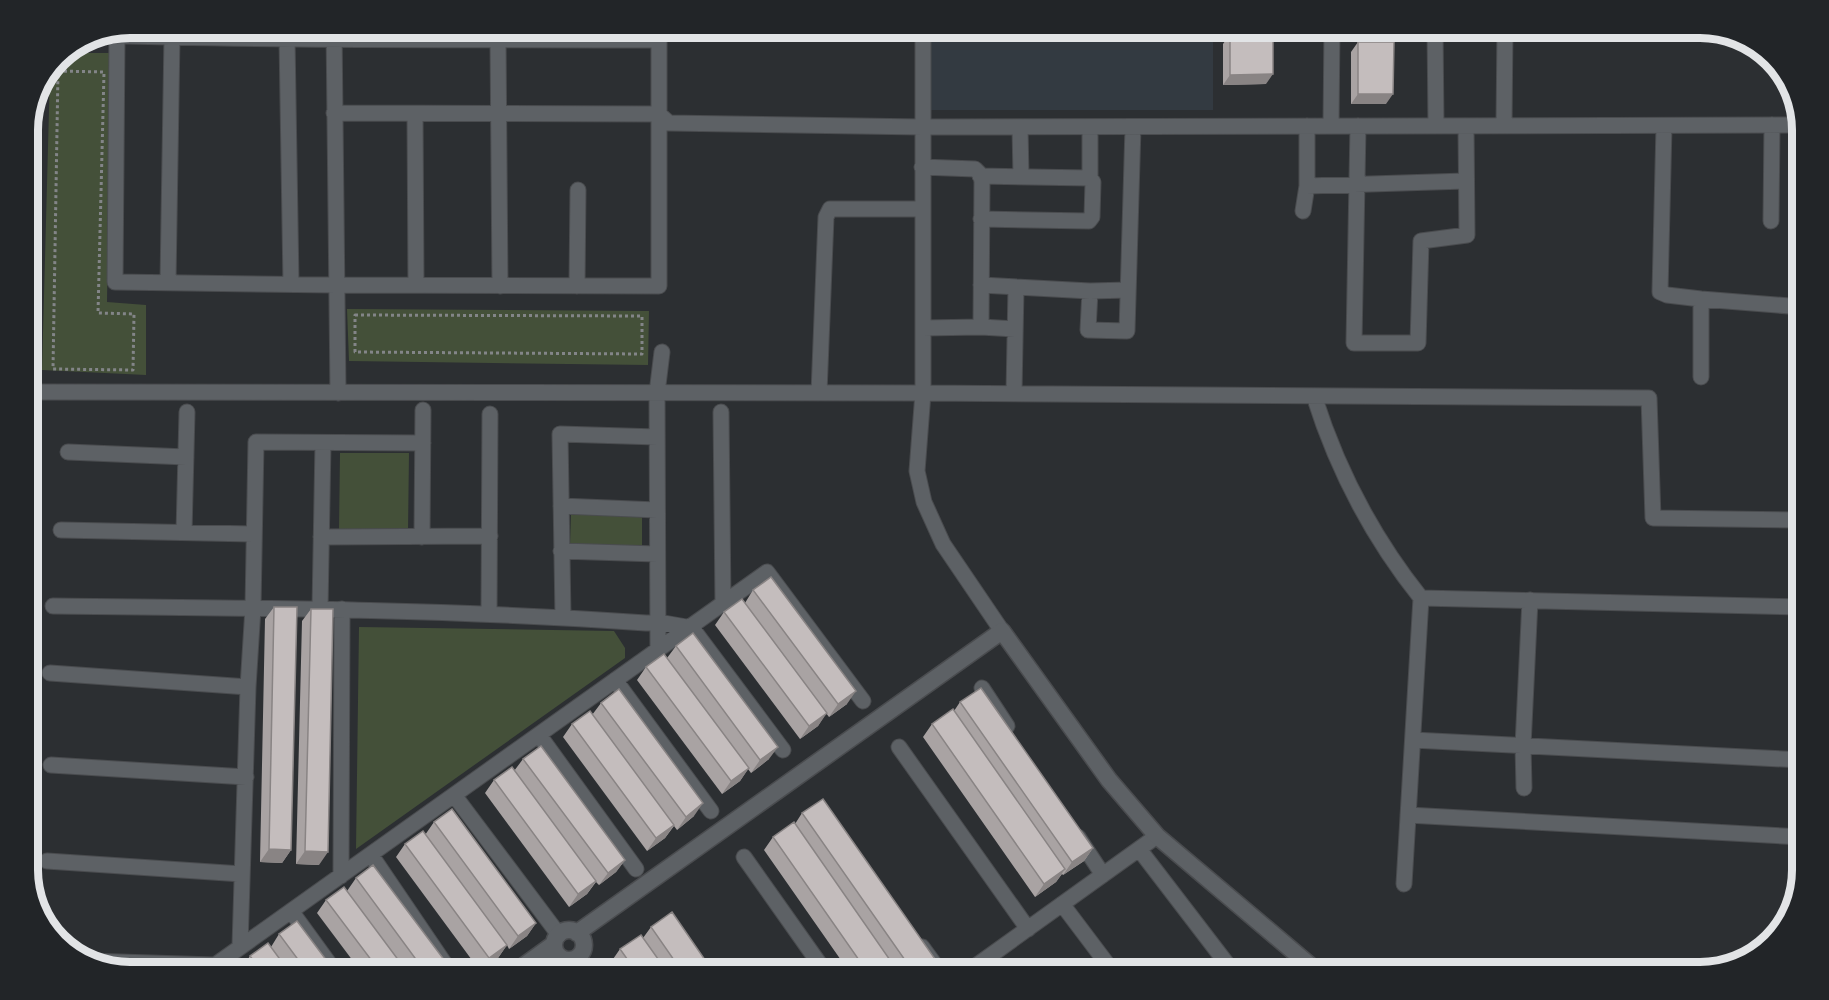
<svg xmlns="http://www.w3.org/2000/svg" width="1829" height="1000" font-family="Mulish,sans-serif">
<rect width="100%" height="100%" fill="#2c2f32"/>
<!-- built -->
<path fill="#333a41" d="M930,27h283v83h-284z"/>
<!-- green -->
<path fill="#445039" d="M63,53h48l-4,249 39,3v70l-104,-5 8,-297 7,-16z
M347,309l302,2 -1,54 -299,-4z
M340,453h69l-1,78h-69z
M571,514l71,1v31l-72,-1z
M359,627l255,4 11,17v10l-269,191z"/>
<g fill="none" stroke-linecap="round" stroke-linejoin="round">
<!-- minor casing -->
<g stroke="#4a4c4f" stroke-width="17">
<path id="minor" d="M334,27l4,366
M923,27v366l-6,78 7,31 19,42 59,87
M1435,27l1,99
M90,35c190,6 380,4 569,5v246l-323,-1 -221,-3 2,-246v-7
M287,38l4,246
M498,39l2,247
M334,113l325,1 10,9 253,4 880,-2
M415,114l1,171
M1331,126l1,-99
M1358,126l-4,217h64l3,-102 46,-6 -1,-109
M1504,126l1,-99
M1664,126l-4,166 7,3 34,4 101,8
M1020,127l1,50
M922,167l53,2 5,5 2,7 -1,146
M980,176l110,2 3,4 -1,35 -3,4 -108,-2
M1090,178v-51
M1307,186l158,-5
M1303,211l4,-25v-60
M1771,221l1,-96
M168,282l4,-246
M981,285l109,6 38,-1
M577,286l1,-96
M1090,291l-2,39 39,1 6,-204
M1701,299v78
M923,328l58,-1 34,2
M27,392l896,1 726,5 4,120 149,2
M819,393l7,-176 4,-8h92
M1014,393l2,-106
M1314,396c23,73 59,142 107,202l381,9
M721,412l2,192
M68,452l118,5
M561,506l96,4
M61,530l192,4
M184,533l3,-121
M321,537l169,-1
M422,537l1,-127
M561,551l96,3
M53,606c198,2 395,3 593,17l12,-1 34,6 91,122
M320,609l3,-166
M489,614l1,-200
M563,617l-3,-183 97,3
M658,649l-1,-256 5,-41
M50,673l198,14
M615,680l96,131
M982,688l25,38
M539,735l97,134
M1413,740l389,20
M899,747l129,182
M51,765l195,12
M1524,788l-1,-42 7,-146
M454,795l105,140
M1408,815l394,22
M1078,837l25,38
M1139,849l95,124
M371,855l80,118
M744,857l82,116
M47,861l195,13
M341,876l1,-267
M1404,884l17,-286
M1062,904l52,69
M291,911l45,62
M240,946l8,-259 5,-79 3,-166 167,1
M922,947l19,26
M577,958l11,15
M87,961l128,4 2,3
M204,973l563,-401 96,129
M966,973l191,-137"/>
</g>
<!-- tertiary casing -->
<g stroke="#4a4c4f" stroke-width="19">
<path id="tertiary" d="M554 945a15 15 0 1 1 30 0a15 15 0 1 1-30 0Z
M577,933l425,-302 107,149 48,56 162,137
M514,973l40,-29
M540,973l22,-15"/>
</g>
<!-- path -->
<path stroke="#838588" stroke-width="3" stroke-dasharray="3 3" stroke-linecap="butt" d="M58,71l46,1 -6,241 36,1 -1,56 -80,-1z
M355,315l287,1v38l-287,-2z"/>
<!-- minor -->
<use href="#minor" stroke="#5d6165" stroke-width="15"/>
<!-- tertiary -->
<use href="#tertiary" stroke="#5d6165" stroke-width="16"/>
</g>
<!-- wall -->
<path fill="#a9a3a3" d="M1230,34l36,50 -43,1v-41z
M1358,42l28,62h-35v-52z
M753,590l94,114 -18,13 -3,-4 -8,13 -18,13 -85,-114 9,-13 21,-9z
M274,607l17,243 -9,13 -22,-1 5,-243z
M311,609l8,256 -23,-1 6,-243z
M676,646l93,113 -18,14 -3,-4 -8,12 -18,13 -85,-114 9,-13 21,-9z
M960,702l133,146 -9,13 -21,14 -1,-1 -6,8 -21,15 -112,-160 9,-13 22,-13z
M601,703l93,113 -17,14 -3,-4 -9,12 -18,13 -84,-114 9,-13 20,-9z
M523,759l102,101 -9,12 -17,13 -3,-3 -9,12 -18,13 -84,-114 9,-13 20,-9z
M802,813l133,146 -9,13 -2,1h-74l-86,-123 9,-13 22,-13z
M434,822l102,101 -9,13 -18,13 -2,-4 -9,13 -18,13 -84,-114 9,-13 20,-9z
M356,878l98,95h-92l-45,-60 9,-13 21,-9z
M651,927l63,46h-95l-8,-11 9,-13 23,-11z
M279,934l57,39h-92l-3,-4 9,-13 21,-9z"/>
<!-- shaded-wall -->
<path fill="#898484" d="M1273,74l-7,10 -43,1 7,-10z
M1358,94h35l-7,10h-35z
M856,691l-9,13 -18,13 9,-13z
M827,713l-9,13 -18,13 9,-13z
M778,747l-9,12 -18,14 9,-13z
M749,768l-9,13 -18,13 9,-13z
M703,803l-9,13 -17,14 9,-13z
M674,825l-9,13 -18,13 9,-13z
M1093,848l-9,13 -21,14 9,-13z
M269,849l22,1 -9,13 -22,-1z
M305,851l23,1 -9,13 -23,-1z
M625,860l-9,12 -17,13 9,-12z
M1065,869l-9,13 -21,15 9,-13z
M596,881l-9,13 -18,13 9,-13z
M536,923l-9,13 -18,13 9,-13z
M507,945l-9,13 -18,13 9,-13z
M935,959l-9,13 -2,1h-9z"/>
<!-- building -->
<path fill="#c4bdbd" stroke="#898484" stroke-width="1.5" d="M1230,34h43v40l-43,1z
M1358,42h36l-1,52h-35z
M771,577l85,114 -18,13 -85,-114z
M742,599l85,114 -18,13 -85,-114z
M274,607h23l-6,243 -22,-1z
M311,609h22l-5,243 -23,-1z
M693,633l85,114 -18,13 -84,-114z
M664,654l85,114 -18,13 -85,-114z
M981,688l112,160 -21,14 -112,-160z
M619,689l84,114 -17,14 -85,-114z
M953,709l112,160 -21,15 -112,-160z
M590,711l84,114 -18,13 -84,-114z
M541,746l84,114 -17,13 -85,-114z
M512,767l84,114 -18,13 -84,-114z
M823,799l112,160 -20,14h-1l-112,-160z
M452,809l84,114 -18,13 -84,-114z
M794,822l105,151h-31l-95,-136z
M423,831l84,114 -18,13 -84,-114z
M373,865l81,108h-28l-70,-95z
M344,887l64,86h-27l-55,-73z
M672,912l42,61h-31l-32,-46z
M297,921l39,52h-28l-29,-39z
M641,935l27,38h-31l-17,-24z
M268,943l22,30h-27l-13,-17z"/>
<!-- crop -->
<path d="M0 0H1829V1000H0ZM130 38H1700A92 92 0 0 1 1792 130V870A92 92 0 0 1 1700 962H130A92 92 0 0 1 38 870V130A92 92 0 0 1 130 38Z" fill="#222528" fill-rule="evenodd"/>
<path fill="none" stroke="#e2e4e6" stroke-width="8" d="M130 38H1700A92 92 0 0 1 1792 130V870A92 92 0 0 1 1700 962H130A92 92 0 0 1 38 870V130A92 92 0 0 1 130 38Z"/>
</svg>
